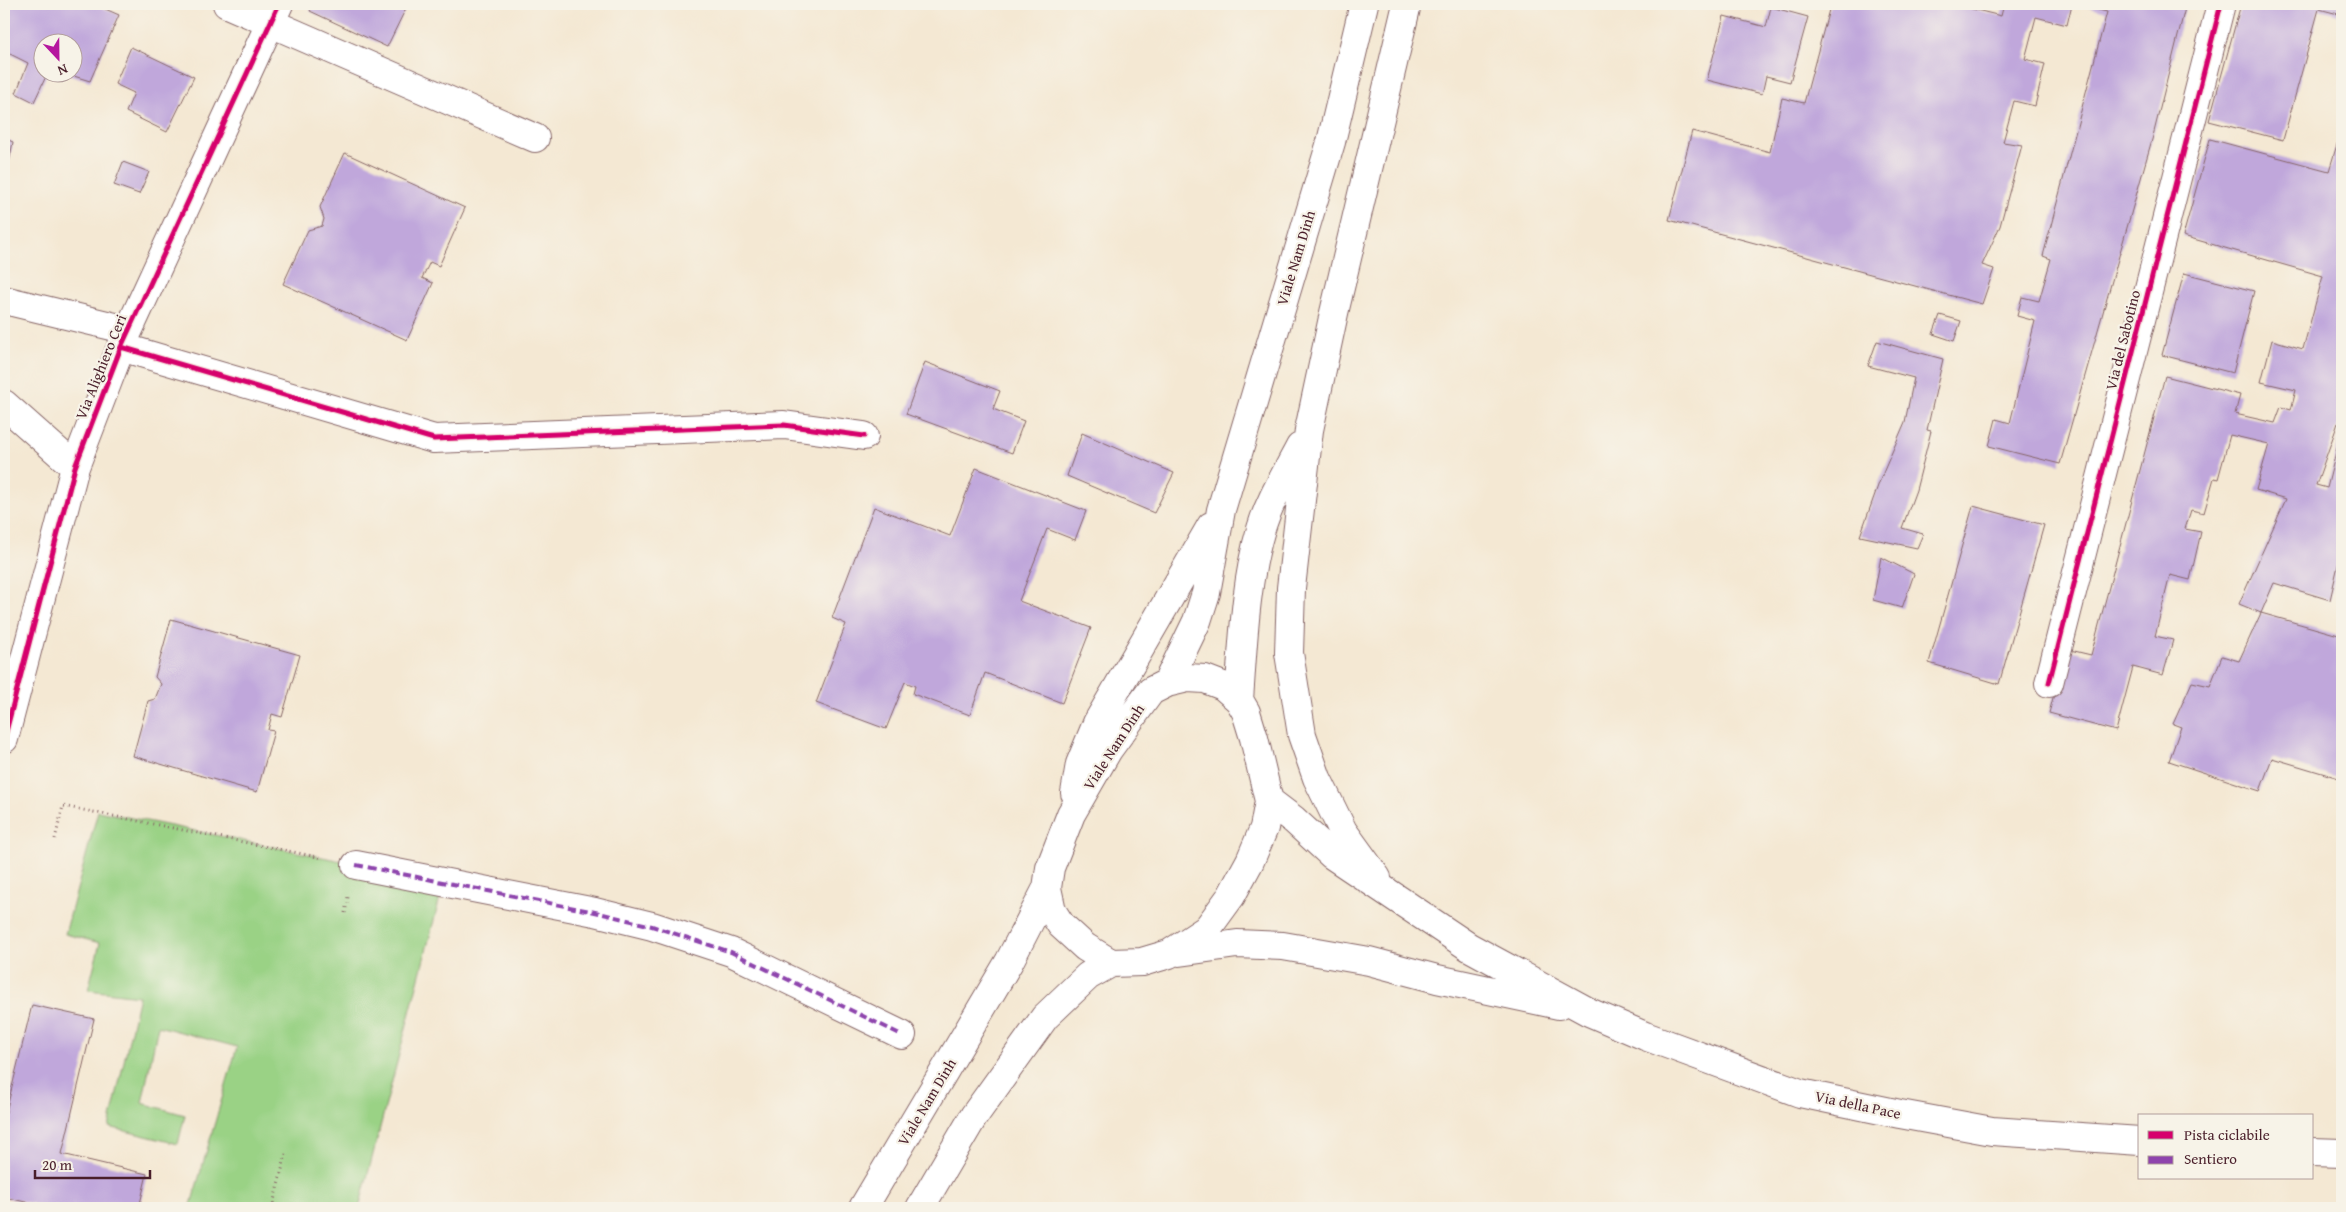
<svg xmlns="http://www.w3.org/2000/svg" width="2346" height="1212" font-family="'Gentium Book Plus',serif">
<rect width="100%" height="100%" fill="#f7f3e8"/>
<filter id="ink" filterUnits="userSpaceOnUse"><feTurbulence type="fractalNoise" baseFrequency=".02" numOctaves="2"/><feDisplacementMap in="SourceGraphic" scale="10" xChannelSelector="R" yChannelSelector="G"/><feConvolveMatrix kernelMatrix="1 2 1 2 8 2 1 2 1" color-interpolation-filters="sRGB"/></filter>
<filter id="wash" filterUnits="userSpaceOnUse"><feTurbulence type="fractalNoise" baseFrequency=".0096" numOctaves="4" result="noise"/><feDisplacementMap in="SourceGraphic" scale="20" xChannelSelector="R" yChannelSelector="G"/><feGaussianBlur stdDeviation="1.12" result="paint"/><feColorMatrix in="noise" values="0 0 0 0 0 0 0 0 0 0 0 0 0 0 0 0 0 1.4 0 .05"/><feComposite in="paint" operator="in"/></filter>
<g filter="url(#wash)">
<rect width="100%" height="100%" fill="#f4e8d3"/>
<!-- green -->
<path fill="#9ad285" stroke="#727858" d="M98,811l346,71 -85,326h-169l47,-161 -79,-21 -16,77 43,12 -7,29 -69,-17 30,-131 -51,-6 12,-47 -35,-9z"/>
<g id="blocks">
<!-- building -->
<path fill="#c0a7db" d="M4,4h90l25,11 -29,66 -26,-8 8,-1v-30h-30v30h6l-14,30 -18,-9 12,-30 -24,-12z
M313,4h95l-21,43 -77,-36z
M1825,4h127l49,12 3,-12h68l-5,21 -31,-8 -11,42 20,5 -10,42 -21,-5 -11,41 19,3 -22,81 -18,39 12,4 -12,35 -313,-84 23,-89 78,21 12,-54 22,5 26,-97z
M2087,4h99l-33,132 -93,328 -71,-18 7,-27 14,4 25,-102 -18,-5 5,-19 17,4 12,-42 -8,-3 64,-244 -21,-5z
M2241,4h101v11l-23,-6 -36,131 -74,-19z
M1771,7l37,10 -18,65 -24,-6 -4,18 -55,-14 17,-64 42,11z
M131,47l63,30 -27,55 -41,-20 8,-19 -19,-9z
M2342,128v296l-4,-1 -22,62 11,3 15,-60v120l-12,52 -56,-17 -13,30 81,23v143l-70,-21 -12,33 -91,-30 12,-34 -8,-3 19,-42 18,4 12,-30 17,5 22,-48 -22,-9 47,-105 -30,-9 13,-46 -39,-9 -12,44 -4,-1 -10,35 -13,-3 -6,19 16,3 -11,48 -20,-5 -15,61 18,4 -10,35 -30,-8 -17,64 -67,-18 17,-64 25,6 74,-279 75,19 -5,19 40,9 6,-16 10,3 5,-20 -35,-8 11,-42 31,9 20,-73 -140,-40 27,-97 119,32z
M4,138l9,4 -8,41h-1z
M345,153l120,55 -26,58 -9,-4 -8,16 11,5 -26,57 -124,-56 25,-54 14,-4 2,-7 -4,-12z
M123,162l26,10 -10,22 -25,-9z
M2184,273l70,18 -21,82 -71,-18z
M1940,315l21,6 -7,20 -21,-7z
M1877,341l66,18 -16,71 4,1 -15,59 -14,38 21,6 -6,14 -57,-12 20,-56 25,-58 9,-44 -46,-12z
M925,362l75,29 -7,18 31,12 -12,32 -106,-39z
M1082,433l92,40 -20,40 -87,-37z
M976,468l110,43 -11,29 -28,-11 -28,72 72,27 -29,75 -77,-30 -15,42 -57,-21 2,-8 -10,-4 -19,47 -70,-26 30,-79 -14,-6 42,-111 76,29z
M1973,506l71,19 -45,159 -70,-21z
M1881,557l33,17 -12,34 -29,-8z
M171,619l129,36 -18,62 -10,-3 -4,16 6,1 -17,61 -124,-36 15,-55 7,-2 6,-15 -6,-7z
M32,1005l62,14 -32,135 85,20 -8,34h-88l-47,-11v-77z"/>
</g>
</g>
<g filter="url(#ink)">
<use href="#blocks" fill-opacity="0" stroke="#866566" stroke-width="1"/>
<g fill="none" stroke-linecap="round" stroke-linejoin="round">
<!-- minor casing -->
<g stroke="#866566" stroke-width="30">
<path id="minor" d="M227,4l308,134
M4,300l124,30
M121,347l313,92 350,-14 80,11
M4,404l71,63
M2049,683l172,-679
M4,739l71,-272 46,-120 158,-343
M356,865l239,47 57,14 79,26 171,83"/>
</g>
<!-- major casing -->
<g stroke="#866566" stroke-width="30">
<path id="major" d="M1167,683l30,-62 9,-28 15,-83 110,-368 33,-138
M1239,700c4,-55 6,-118 22,-171 8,-28 25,-55 39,-82
M1075,793l5,-29 17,-41 114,-197
M1269,801l25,19 38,35 137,92 120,65 56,24 155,57 100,21 92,17 148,10
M1377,878l-34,-47 -26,-53 -15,-43 -13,-82 2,-65 18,-158 25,-117 73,-309
M1179,952l58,-8 46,2 86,15 68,18 122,26
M2312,1152l30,1
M863,1208l146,-246 38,-74
M920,1208l54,-92 71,-99 43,-41 23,-13 31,-1 27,-8 38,-25 24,-33 19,-35 14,-33 5,-27 -15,-63 -8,-26 -7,-12 -16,-14 -18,-7 -17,-1 -21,5 -16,8 -43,59 -37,64 -21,54 -3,20 5,23 9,14 24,22 26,16"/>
</g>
<!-- path -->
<path stroke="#866566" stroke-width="3" stroke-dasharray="1 4" stroke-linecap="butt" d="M55,839l8,-33 260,52
M345,913l3,-16
M272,1208l15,-58"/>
<!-- minor -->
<use href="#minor" stroke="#fff" stroke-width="28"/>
<!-- major -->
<use href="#major" stroke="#fff" stroke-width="28"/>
<!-- quiet -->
<path stroke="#8e44ad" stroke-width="4" stroke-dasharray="8 4" stroke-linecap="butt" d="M356,865l239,47 57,14 79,26 171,83"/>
<!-- cycleway casing -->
<g stroke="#f7f3e8" stroke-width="8">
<path id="cycleway" d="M121,347l313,92 350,-14 80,11
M2049,683l172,-679
M4,739l71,-272 46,-120 158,-343"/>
</g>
<!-- cycleway -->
<use href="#cycleway" stroke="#d6006c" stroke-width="5"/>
</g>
</g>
<g text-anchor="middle" stroke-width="4.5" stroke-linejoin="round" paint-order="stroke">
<!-- street labels -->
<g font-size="15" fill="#4a1f2b" stroke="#f7f3e8">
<text transform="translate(1296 258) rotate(-73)" y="5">Viale Nam Dinh</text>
<text transform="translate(2123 340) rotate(-76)" y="5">Via del Sabotino</text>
<text transform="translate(101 367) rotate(-68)" y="5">Via Alighiero Ceri</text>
<text transform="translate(1114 747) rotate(-57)" y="5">Viale Nam Dinh</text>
<text transform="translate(927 1102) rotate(-59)" y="5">Viale Nam Dinh</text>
<text transform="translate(1858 1105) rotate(12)" y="5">Via della Pace</text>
</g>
</g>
<!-- margin -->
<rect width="2346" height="1212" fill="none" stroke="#f7f3e8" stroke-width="20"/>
<!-- legend -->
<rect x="2138" y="1114" width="175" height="65" fill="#f7f3e8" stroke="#b29e9c"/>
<rect x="2148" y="1131" width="25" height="8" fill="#d6006c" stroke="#b29e9c"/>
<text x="2184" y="1140" font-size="15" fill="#4a1f2b">Pista ciclabile</text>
<rect x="2148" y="1156" width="25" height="8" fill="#8e44ad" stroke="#b29e9c"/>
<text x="2184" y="1164" font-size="15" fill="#4a1f2b">Sentiero</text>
<!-- north arrow -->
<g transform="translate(58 58) rotate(158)"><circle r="24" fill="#f7f3e8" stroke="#b29e9c"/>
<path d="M0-4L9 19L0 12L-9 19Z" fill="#b5179e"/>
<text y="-8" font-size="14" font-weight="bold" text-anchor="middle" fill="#4a1f2b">N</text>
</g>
<!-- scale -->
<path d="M35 1170v8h115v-8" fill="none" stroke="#4a1f2b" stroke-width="2.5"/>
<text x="42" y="1170" font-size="15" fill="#4a1f2b" stroke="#f7f3e8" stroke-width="4" paint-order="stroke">20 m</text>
</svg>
